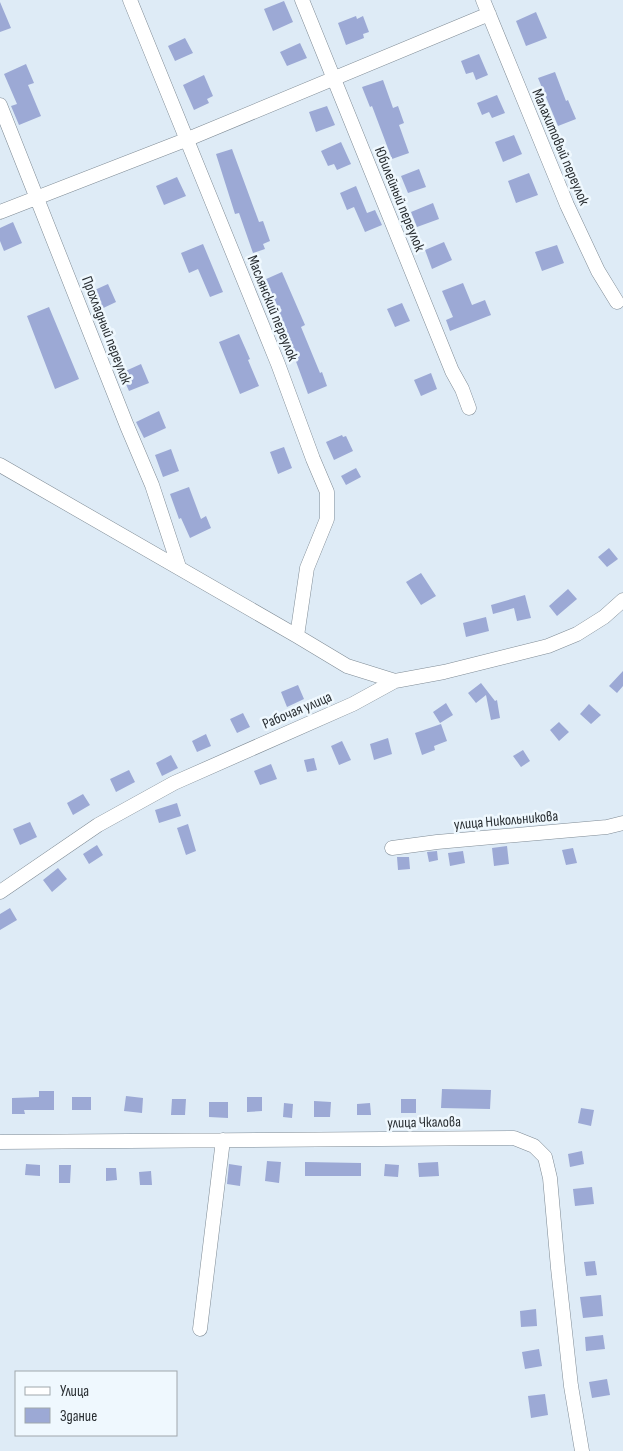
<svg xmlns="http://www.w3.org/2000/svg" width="623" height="1451" font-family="'Sofia Sans Condensed',sans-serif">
<rect width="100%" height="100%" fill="#deebf6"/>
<!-- building -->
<path fill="#9ca9d5" d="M284,1l9,21 -20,9 -9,-22z
M0,2l11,26 -11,4z
M536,12l11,26 -21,8 -10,-25z
M356,16l1,3 6,-3 6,16 -6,2 1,4 -18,7 -8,-22z
M185,38l8,15 -18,8 -7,-15z
M300,43l7,15 -20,8 -7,-14z
M479,54l9,21 -12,5 -3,-8 -7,2 -5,-13z
M26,64l8,19 -6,2 13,31 -22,9 -8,-19 6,-2 -13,-30z
M555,72l11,29 2,-1 8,19 -18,7 -20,-48z
M204,75l9,21 -6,3 2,4 -15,7 -11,-25z
M383,80l10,28 5,-2 6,17 -5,2 10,28 -17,6 -20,-53 -2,1 -8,-20z
M497,95l8,18 -13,5 -3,-6 -7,3 -5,-12z
M327,106l8,19 -19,7 -7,-20z
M514,135l8,19 -19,8 -8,-20z
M341,142l10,22 -14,6 -3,-6 -6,2 -7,-15z
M232,149l27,73 4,-1 7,20 -7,3 2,5 -12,4 -14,-40 -4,1 -19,-60z
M419,169l7,18 -18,6 -7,-17z
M529,173l9,22 -22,8 -8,-22z
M177,177l9,19 -22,9 -8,-19z
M356,186l11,27 8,-3 7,15 -17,7 -11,-25 -7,3 -7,-17z
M433,203l6,16 -22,8 -6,-15z
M13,222l9,21 -18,8 -4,-10v-13z
M444,242l8,18 -20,9 -7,-19z
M203,244l20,48 -13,5 -12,-28 -9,4 -8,-20z
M557,245l7,18 -22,8 -7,-19z
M282,272l23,53 -4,2 19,46 2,-1 5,14 -19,8 -17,-46 2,-1 -29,-67z
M463,283l9,22 13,-5 6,15 -41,16 -4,-11 7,-3 -11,-26z
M108,284l8,18 -19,9 -9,-18z
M402,303l8,18 -15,6 -8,-18z
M49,307l30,72 -24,10 -28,-73z
M239,334l11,25 -2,1 11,26 -19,8 -21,-52z
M141,364l8,19 -20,8 -8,-18z
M431,373l6,16 -16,7 -7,-16z
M159,411l7,17 -22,10 -8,-16z
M342,435l1,2 3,-1 7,15 -19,9 -8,-18z
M284,447l8,21 -14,6 -8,-22z
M171,449l8,22 -16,6 -8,-22z
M356,468l5,9 -15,8 -5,-9z
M189,487l12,32 5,-3 5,12 -21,10 -9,-20 -2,1 -9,-25z
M609,548l9,11 -11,8 -9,-10z
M421,573l15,23 -15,9 -15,-23z
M568,589l9,10 -20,17 -8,-10z
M525,595l6,23 -14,3 -3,-13 -21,6 -2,-9z
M486,617l3,14 -23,6 -3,-14z
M623,671v15l-6,7 -8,-7z
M481,683l14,18 2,-1 3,18 -9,2 -5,-25 -10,8 -8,-10z
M298,685l6,14 -17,8 -6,-15z
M446,703l7,12 -13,8 -7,-11z
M589,704l12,11 -10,9 -11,-10z
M243,713l7,14 -13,6 -7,-14z
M559,722l10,10 -10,9 -9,-11z
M441,724l6,17 -13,5 1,4 -13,5 -7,-22z
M206,734l5,12 -14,6 -5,-11z
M388,738l4,16 -18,6 -4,-16z
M342,741l9,19 -12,5 -8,-19z
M523,750l7,11 -9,6 -8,-11z
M171,755l7,13 -16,8 -6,-13z
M314,758l3,12 -10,2 -3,-12z
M271,764l6,15 -17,6 -6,-14z
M129,770l6,12 -19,10 -6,-13z
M83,794l7,11 -17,10 -6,-12z
M177,803l4,13 -22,7 -4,-13z
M30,822l7,15 -17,8 -7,-16z
M188,824l8,27 -10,4 -9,-27z
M97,845l6,10 -14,9 -6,-10z
M507,846l2,18 -15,2 -2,-18z
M573,848l4,15 -11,2 -4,-15z
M437,851l1,9 -9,2 -2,-10z
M463,851l2,12 -15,3 -2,-13z
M397,857h12l1,12 -12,1z
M58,868l9,11 -15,13 -9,-12z
M10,908l7,12 -17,10v-16z
M442,1089l49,1 -1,19 -49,-1z
M39,1091h15v19h-30l1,4h-13v-16l27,-1z
M126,1096l17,2 -1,15 -18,-2z
M72,1097h19v13h-19z
M247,1097h15v14l-15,1z
M172,1099h14l-1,16h-14z
M401,1099h15v14h-15z
M314,1101l17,1 -1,15h-16z
M209,1102h19v16l-19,-1z
M284,1103l9,1 -1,14 -9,-1z
M370,1103l1,12h-14v-11z
M581,1108l13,2 -3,16 -13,-3z
M582,1151l2,13 -14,3 -2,-13z
M267,1161l14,1 -2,21 -14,-2z
M305,1162l56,1v13h-56z
M438,1162l1,14 -20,1 -1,-14z
M26,1164l14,1v11l-15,-1z
M229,1164l13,2 -2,20 -13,-2z
M385,1164l14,1 -1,12 -14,-1z
M59,1165h12l-1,18h-11z
M106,1168h10l1,12 -11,1z
M151,1171l1,14h-12l-1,-13z
M592,1187l2,17 -19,2 -2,-17z
M595,1261l2,14 -11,1 -2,-14z
M601,1295l2,21 -20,2 -3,-21z
M536,1309l1,17 -16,1 -1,-16z
M603,1335l2,14 -19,2 -1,-14z
M539,1349l3,17 -17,3 -3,-17z
M607,1379l3,16 -18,3 -3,-16z
M545,1394l3,21 -17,3 -3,-22z"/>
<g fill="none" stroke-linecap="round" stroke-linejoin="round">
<!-- street casing -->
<g stroke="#7f8b95" stroke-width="15">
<path id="street" d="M130,0l148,364 35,95 14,33v27l-20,49 -10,68
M302,0l150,371 10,18 7,19
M483,0l84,205 31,66 19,31
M0,105l127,321 25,59 27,82
M0,212l188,-73 301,-125
M0,465l297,171 50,30 48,15
M392,848l45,-6 170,-15 16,-4
M0,892l98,-67 76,-42 179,-79 42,-23 49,-9 104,-26 29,-12 27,-17 19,-17
M0,1142l514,-4 20,8 11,11 5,21 8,90 13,118 11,65
M200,1329l23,-189"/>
</g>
<!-- street -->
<use href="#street" stroke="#fff" stroke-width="14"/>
</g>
<g text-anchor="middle" stroke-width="5" stroke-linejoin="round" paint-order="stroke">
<!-- street labels -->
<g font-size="15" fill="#292e32" stroke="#eff8fe">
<text transform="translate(561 147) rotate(67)" y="5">Малахитовый переулок</text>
<text transform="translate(400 199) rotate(68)" y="5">Юбилейный переулок</text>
<text transform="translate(273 308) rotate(68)" y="5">Маслянский переулок</text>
<text transform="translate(107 330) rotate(69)" y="5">Прохладный переулок</text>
<text transform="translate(297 710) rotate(-23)" y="5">Рабочая улица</text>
<text transform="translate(506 820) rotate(-5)" y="5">улица Никольникова</text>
<text transform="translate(424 1122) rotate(-1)" y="5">улица Чкалова</text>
</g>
</g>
<!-- legend -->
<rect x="15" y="1371" width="162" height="65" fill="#eff8fe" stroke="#a0a7ac"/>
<rect x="25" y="1387" width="25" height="8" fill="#ffffff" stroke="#a0a7ac"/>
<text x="60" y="1396" font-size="15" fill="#292e32">Улица</text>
<rect x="25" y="1408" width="25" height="15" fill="#9ca9d5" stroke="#a0a7ac"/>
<text x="60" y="1421" font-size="15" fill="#292e32">Здание</text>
</svg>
